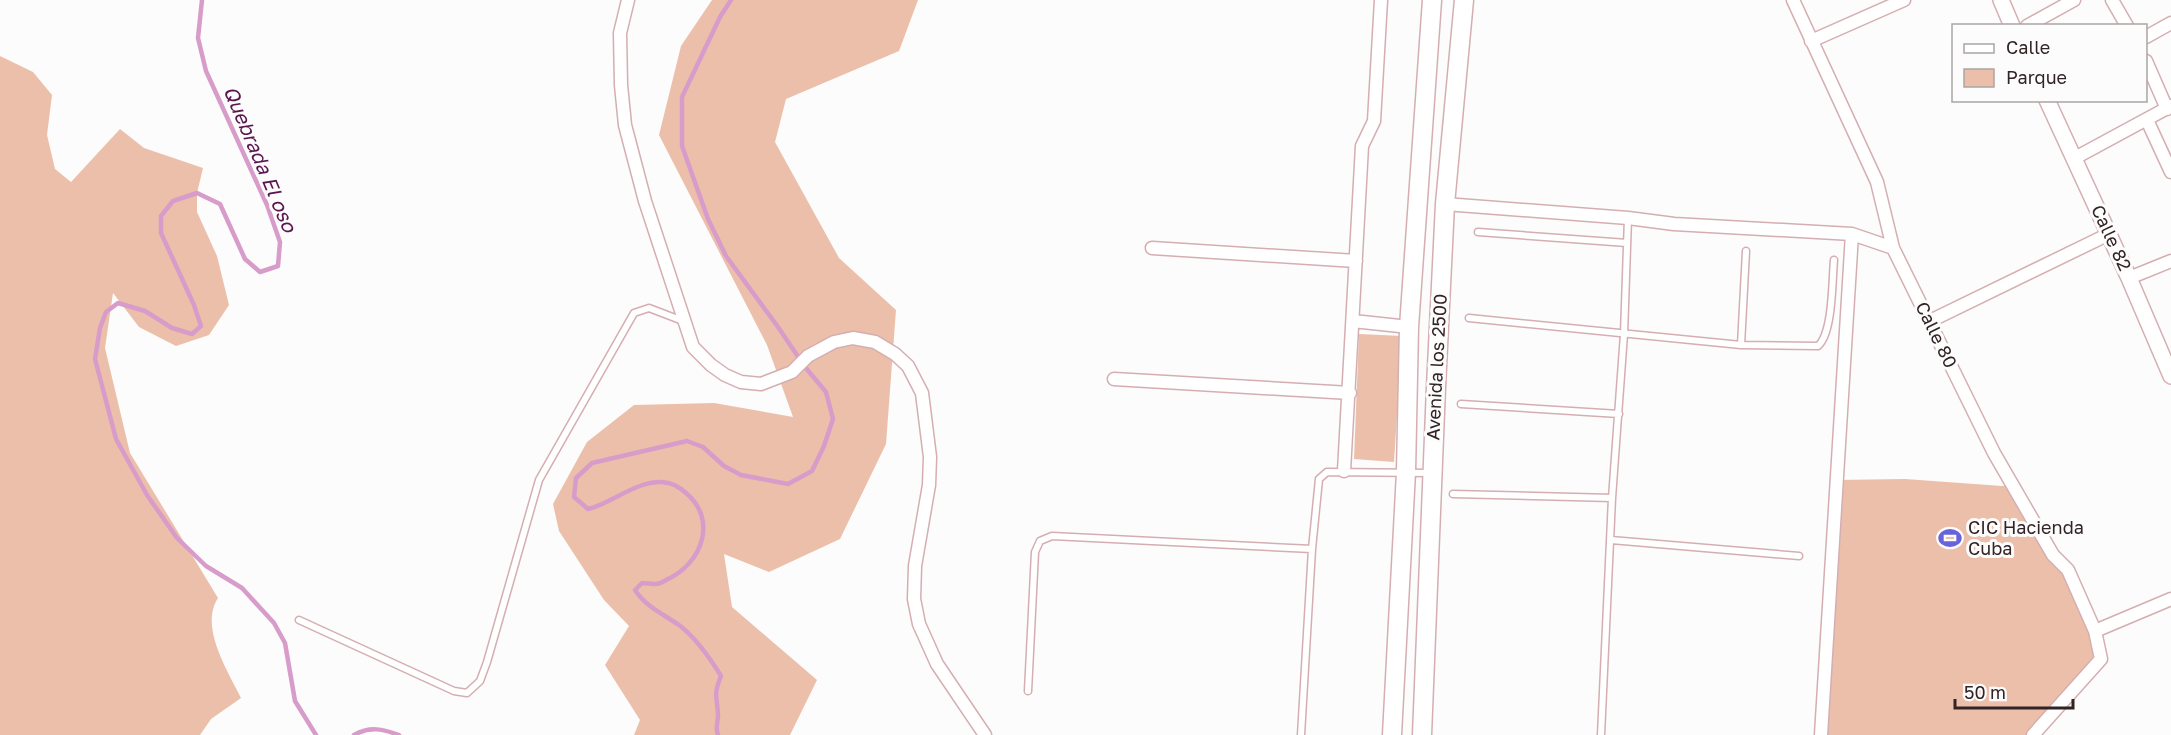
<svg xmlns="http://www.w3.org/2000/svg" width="2171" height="735" font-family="'Golos Text',sans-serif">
<rect width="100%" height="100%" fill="#fbfcfb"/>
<!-- green -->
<path fill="#ecbfaa" d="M712,0h206l-19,51 -113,48 -11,43 64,116 57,52 -10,134 -46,95 -71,33 -45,-18 8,53 85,73 -27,55h-156l6,-15 -35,-55 24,-39 -25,-26 -45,-69 -6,-27 34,-62 47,-37 80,-2 79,14 -26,-72 -108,-210 22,-89z
M0,56l33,16 19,23 -5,40 8,34 16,13 49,-53 24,19 59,20 -6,25v19l20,44 12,49 -20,30 -33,11 -37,-19 -26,-34 -8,55 25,105 88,145c-19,29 10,73 23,100l-30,21 -11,16h-200z
M1359,334l43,2 -8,126 -40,-3z
M1905,479l97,7 9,-1 57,85 33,89 -71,76h-209l16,-255z"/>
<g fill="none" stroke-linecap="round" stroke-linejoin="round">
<!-- stream -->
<path stroke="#d89cca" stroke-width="4.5" d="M202,0l-4,38 8,33 61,134 13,37 -2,24 -18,6 -15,-13 -25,-55 -23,-11 -24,8 -12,15v17l33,72 7,21 -9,8 -20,-6 -27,-17 -27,-8 -12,9 -6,16 -5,31 21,80 31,56 30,43 29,28 36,22 32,35 11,20 10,58 21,34
M354,735c16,-9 29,-6 45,0
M718,735c-3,-7 0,-13 0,-20 -1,-20 -5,-19 3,-39 -11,-18 -25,-38 -42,-51 -16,-11 -33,-18 -44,-35l7,-7c4,0 9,1 13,1 5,0 9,-3 13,-5 34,-16 50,-59 18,-86 -8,-7 -14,-10 -24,-11 -26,-1 -50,21 -74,27l-14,-12 2,-19 16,-15 95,-22 16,6 21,19 17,9 47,9 24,-13 12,-25 9,-27 -7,-27 -21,-25 -27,-40 -52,-71 -18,-37 -26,-73v-49l38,-80 11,-17"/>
<!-- service casing -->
<g stroke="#d5aeb2" stroke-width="9">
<path id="service" d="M1478,232l149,11
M1469,318l272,27 77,1c15,-13 14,-65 16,-86
M1741,345l5,-94
M1461,404l158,10
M1453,494l159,4
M1611,540l188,16
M299,620l155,71 13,2 13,-12 7,-19 52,-182 95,-167 15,-5 34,13
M1028,691l7,-139 5,-11 12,-5 260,13 7,-70 8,-7 103,1
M1301,735l11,-186
M1601,735l11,-237 12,-164 4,-116"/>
</g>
<!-- minor casing -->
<g stroke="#d5aeb2" stroke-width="15">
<path id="minor" d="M628,0l-8,33 1,52 4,40 20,76 48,146 18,18 14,10 16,7 20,2 31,-12 16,-16 26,-14 19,-4 22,4 20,12 13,12 14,27 8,64 -1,28 -14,81 -1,33 5,25 18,40 48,71
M1793,0l84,182 16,66 101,205 59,102 15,15 27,61 6,28 -68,76
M2112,0l15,26
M2027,26l47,-26
M2146,37l25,-14
M1811,41l93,-41
M2146,61l21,48
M2147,120l24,52
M2073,159l98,-53
M1445,204l183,14 46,6 178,10 41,14
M1152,248l204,13
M2129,278l42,-17
M1353,321l56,6
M1930,321l179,-87
M1114,379l236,14
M1344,471l18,-325 12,-25 7,-121
M2095,631l76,-32
M1821,735l31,-501"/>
</g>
<!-- tertiary casing -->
<g stroke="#d5aeb2" stroke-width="18">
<path id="tertiary" d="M2001,0l11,26
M2047,100l82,178 42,98"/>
</g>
<!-- secondary casing -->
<g stroke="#d5aeb2" stroke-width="21">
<path id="secondary" d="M1392,735l14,-263 3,-145 23,-327
M1422,735l14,-348 9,-183 19,-204"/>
</g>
<!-- service -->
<use href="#service" stroke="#fff" stroke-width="6"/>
<!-- minor -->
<use href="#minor" stroke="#fff" stroke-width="12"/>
<!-- tertiary -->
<use href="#tertiary" stroke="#fff" stroke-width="15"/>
<!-- secondary -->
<use href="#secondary" stroke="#fff" stroke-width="18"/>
</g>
<!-- icons -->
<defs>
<g id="stadium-bare" transform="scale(1.8)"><path d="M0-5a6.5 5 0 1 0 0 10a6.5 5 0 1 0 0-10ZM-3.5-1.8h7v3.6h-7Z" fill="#6863dc" stroke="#fbfcfb" stroke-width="2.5" paint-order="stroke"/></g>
</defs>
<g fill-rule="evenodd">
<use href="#stadium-bare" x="1950" y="538"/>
</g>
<g text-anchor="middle" stroke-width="6" stroke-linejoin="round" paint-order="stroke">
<!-- street labels -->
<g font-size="18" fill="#322325" stroke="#fbfcfb">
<text transform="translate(2111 238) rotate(65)" y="6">Calle 82</text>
<text transform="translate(1936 335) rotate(64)" y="6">Calle 80</text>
<text transform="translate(1437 367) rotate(-87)" y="6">Avenida los 2500</text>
</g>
<!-- poi labels -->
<g font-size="18" fill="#322325" stroke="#fbfcfb" text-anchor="start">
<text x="1968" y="534">CIC Hacienda<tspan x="1968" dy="21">Cuba</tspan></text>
</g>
<!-- water labels -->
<g font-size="20" font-style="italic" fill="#5a144f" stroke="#fbfcfb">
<text transform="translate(260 159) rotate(67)" y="7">Quebrada El oso</text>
</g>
</g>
<!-- legend -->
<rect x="1952" y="24" width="195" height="78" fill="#fbfcfb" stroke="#aba5a5" stroke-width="1.5"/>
<rect x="1964" y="44" width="30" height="9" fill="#ffffff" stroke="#aba5a5" stroke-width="1.5"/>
<text x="2006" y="54" font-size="18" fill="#322325">Calle</text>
<rect x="1964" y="69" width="30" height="18" fill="#ecbfaa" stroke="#aba5a5" stroke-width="1.5"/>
<text x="2006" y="84" font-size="18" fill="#322325">Parque</text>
<!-- scale -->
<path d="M1955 699v9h118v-9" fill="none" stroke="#322325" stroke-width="3"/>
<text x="1964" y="699" font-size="18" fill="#322325" stroke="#fbfcfb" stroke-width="4.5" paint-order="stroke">50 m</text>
</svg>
